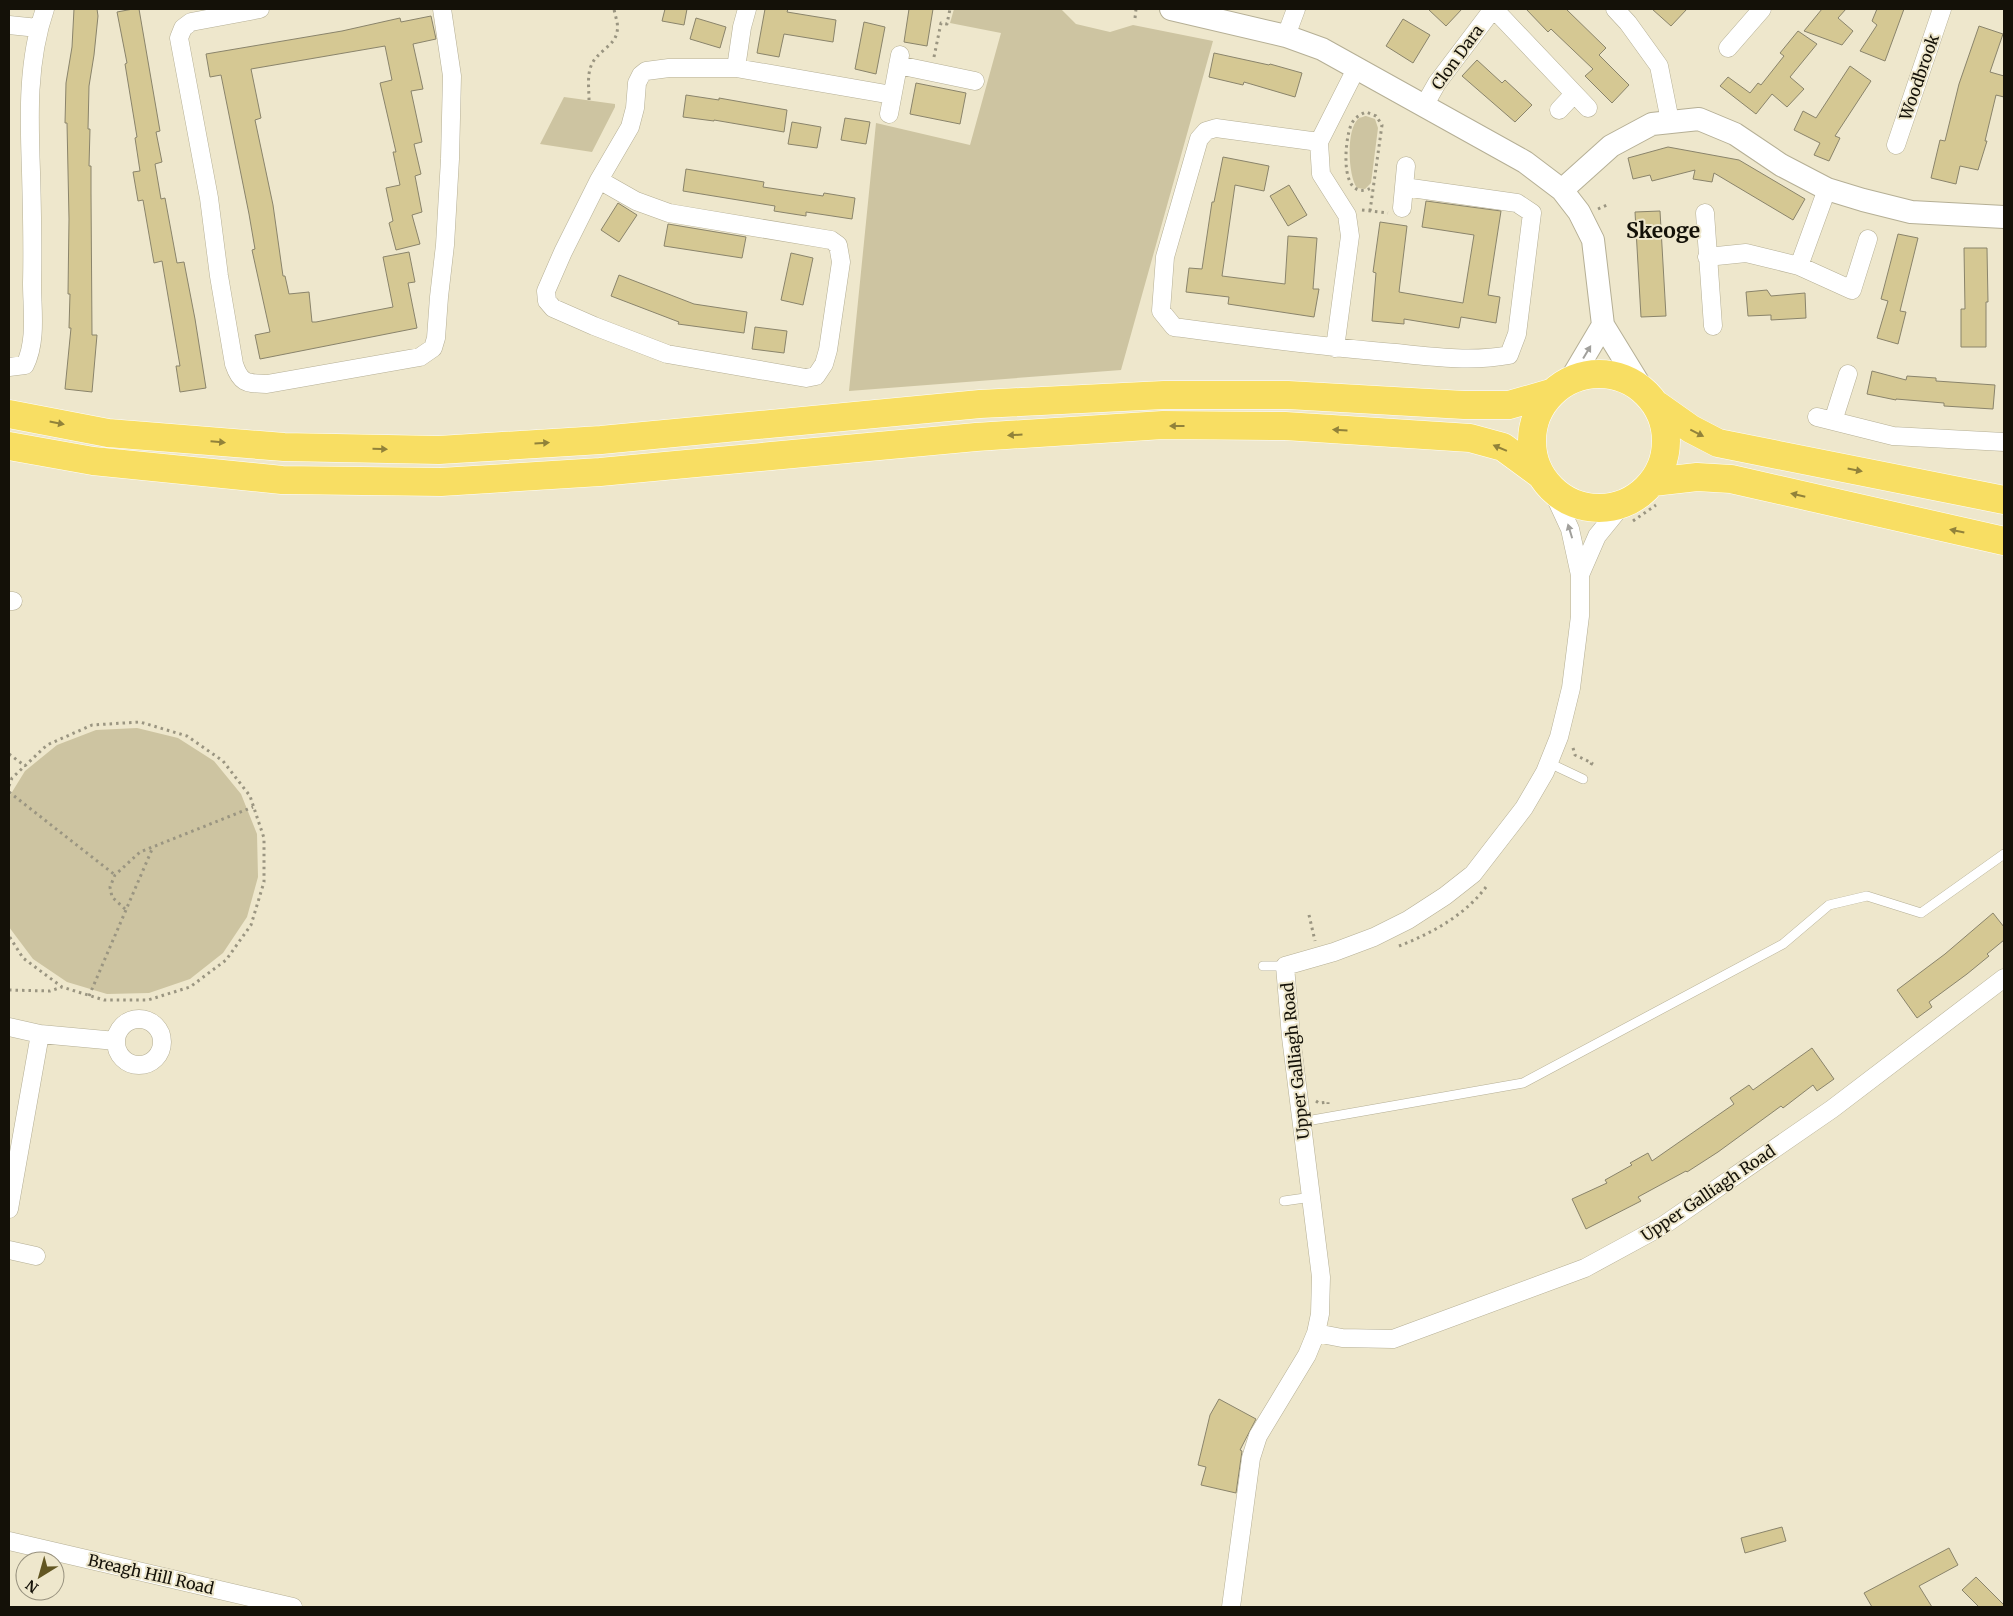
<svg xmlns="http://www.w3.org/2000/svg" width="2013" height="1616" font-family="Merriweather,serif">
<rect width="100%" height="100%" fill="#eee7cc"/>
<!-- green -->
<path fill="#cdc4a1" d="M954,9h107l15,15 34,8 23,-7 80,16 -92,329 -272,21 27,-268 94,22 31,-112 -51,-10z
M564,97l51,7v3l-23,45 -52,-8z
M1366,116l9,3 3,9 -7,55 -6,6 -8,-1c-9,-12 -11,-58 1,-69 1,-1 7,-3 8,-3z
M137,728l41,10 36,23 27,33 16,40 1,43 -11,40 -24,36 -33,26 -41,14 -42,1 -40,-12 -34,-23 -24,-32v-130l16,-26 32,-26 39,-15z"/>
<!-- building -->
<path fill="#d5c893" stroke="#8a846b" d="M74,9h23l1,7 -4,39 -5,31 -1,43h2l-1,37h2v27l1,142h5l-5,57 -27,-3 6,-61h-2l1,-34h-2l1,-75 -2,-96h-2l1,-40 6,-36z
M133,9h6l21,122 -4,1 6,30 -7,2 6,35 4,-1 12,65 7,-1 11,57 11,69 -26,4 -4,-26h4l-18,-105 -8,2 -11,-63 -5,1 -5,-29 7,-1 -5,-33 2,-1 -12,-73 2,-1 -10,-51z
M665,9h22l-3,16 -22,-4z
M765,9h23l-1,3 49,8 -3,22 -49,-8 -5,23 -22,-4z
M909,9h24l-6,37 -23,-4z
M1428,9h34l-16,17z
M1526,9h40l40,39 -7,7 30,30 -17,18 -27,-27 8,-7 -42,-40 -3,3z
M1652,9h35l-16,17z
M1822,9h24l-8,9 15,13 -11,14 -38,-14z
M1877,9h27l-19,52 -25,-10 17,-26 -5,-4z
M431,16l5,23 -23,5 10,45 -12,2 11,51 -8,2 7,30 -6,2 7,36 -10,3 8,29 -24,6 -7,-27 4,-2 -7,-33 14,-3 -7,-33h3l-16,-69 12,-3 -7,-34 -134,23 10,49 -6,2 18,85 10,71h2l4,18 20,-2 3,30h4l77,-15 -10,-50 26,-5 6,30 -7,1 9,45 -157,31 -5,-24 15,-3 -18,-82 3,-1 -6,-35 -28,-139 -11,2 -4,-23 136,-23 58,-13 1,4z
M696,18l30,9 -6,21 -30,-9z
M1403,19l27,16 -17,28 -27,-17z
M864,22l21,5 -9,47 -21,-5z
M1979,26l24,8 -13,38 14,4v21l-8,-2 -11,46h2l-9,29 -18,-4 -4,18 -25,-6 9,-38 5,1 14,-57z
M1798,31l19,13 -27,33 14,12 -17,18 -15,-13 -16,20 -36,-28 8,-9 22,16 8,-10 3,2 23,-29 -4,-3z
M1214,53l55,12 1,-1 32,9 -7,24 -51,-15 -1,3 -34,-8z
M1477,60l25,23 3,-3 27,25 -17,17 -53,-46z
M1850,66l21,15 -36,55 5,2 -11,23 -15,-6 6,-12 -26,-13 9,-19 13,7z
M916,83l50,10 -6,31 -50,-10z
M686,95l33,5v-2l68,12 -3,22 -70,-12v1l-31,-4z
M845,118l25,4 -4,22 -25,-4z
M792,122l29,5 -4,21 -29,-4z
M1668,147l71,13 66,39 -12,21 -79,-47 -2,9 -19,-3 2,-9 -43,11 -2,-6 -17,4 -5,-21z
M1223,157l46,9 -5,25 -29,-6 -13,91 63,8 3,-48 29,2 -4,51h6l-5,28 -86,-13 1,-7 -43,-5 3,-24 13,1 10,-67h2z
M686,169l78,13 -1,5 60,9 1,-3 31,5 -3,21 -46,-7v4l-32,-5 1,-5 -92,-15z
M1289,185l18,30 -19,11 -18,-30z
M1426,201l75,10 -13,84 12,2 -4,26 -35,-6 -2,11 -55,-9v5l-32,-3 4,-48 -3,-1 7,-50 27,4 -8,66 64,11 11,-68 -52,-8z
M618,203l19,12 -18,27 -18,-12z
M1660,211l6,105 -25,1 -6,-105z
M668,224l78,13 -4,21 -78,-12z
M1898,234l20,4 -18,73 6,1 -8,32 -21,-6 11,-37 -7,-2z
M1964,248h23l1,54h-2v45h-25v-38h4z
M791,253l22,5 -10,47 -22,-5z
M619,275l75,29 53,8 -3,21 -66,-9 1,-2 -68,-26z
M1767,290l4,6 34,-3 1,25 -35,2v-5l-23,1 -2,-24z
M755,327l32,4 -3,22 -32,-4z
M1872,371l34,9 1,-4 29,2v3l59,4 -2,24 -49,-3v-3l-48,-4v1l-29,-6z
M1993,913l11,14v13l-17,14 2,2 -22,18 -38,28 3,5 -15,11 -20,-28 48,-36z
M1812,1048l22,31 -17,12 -4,-6 -30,23 -2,-2 -63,46 -31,20 -1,-1 -48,26 3,4 -55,28 -14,-30 35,-16 -2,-3 27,-15 -2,-2 18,-10 4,8 82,-57 -4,-6 19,-13 4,5z
M1219,1399l37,20 -16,31 2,1 -6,42 -35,-8 5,-18 -8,-2 12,-50z
M1782,1527l4,14 -41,12 -4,-15z
M1949,1548l9,17 -39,21 13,21h-60l-8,-14z
M1976,1577l28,28v2h-25l-17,-17z"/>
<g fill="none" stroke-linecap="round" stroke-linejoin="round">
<!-- service casing -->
<g stroke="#b5af95" stroke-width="10">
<path id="service" d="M1549,763l34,16
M1263,966h22
M1301,1122l222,-39 260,-139 46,-39 38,-9 54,17 83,-59
M1284,1201l28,-4"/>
</g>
<!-- minor casing -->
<g stroke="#b5af95" stroke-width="19">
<path id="minor" d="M260,9l-69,13 -8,6 -4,10 30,160 10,78 15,88c7,21 14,19 33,20l153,-27 13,-9 3,-10 3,-41 6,-52 5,-86 2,-83 -10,-67
M1494,9l94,99
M1615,9l13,14 31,43 11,55
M9,25l29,3
M1286,36l10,-27
M1728,48l34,-39
M898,65l77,16
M736,68l6,-41 5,-18
M1424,106l13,-23 56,-74
M1559,110l15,-16
M889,114l11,-59
M1319,142l-103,-14 -10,3 -7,8 -34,118 -4,54 13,16c74,10 147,20 222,26 37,4 76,9 113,2l8,-21 15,-121 -15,-10 -113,-16
M1896,145l46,-136
M599,180l37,21 33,12 162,27 7,5 3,17 -13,88 -4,14 -8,12 -10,2 -139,-24 -73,-28 -41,-18 -6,-7 -1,-10 17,-39 36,-72 31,-53 5,-19 2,-25 4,-8 5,-4 23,-3h67l156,27
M1402,208l4,-42
M1705,213l8,113
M1707,257l39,-4 53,13 53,24 16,-51
M1799,266l28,-77
M1335,348l15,-112 -3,-21 -26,-41 -2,-32 38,-75
M9,367l16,-2c12,-24 7,-56 7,-82 1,-38 0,-74 -1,-111 -2,-55 -4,-111 14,-163
M1817,417l76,19 111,6
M1833,421l15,-47
M1580,575l17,-39 26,-32
M9,601h4
M116 1042a23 23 0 1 1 46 0a23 23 0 1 1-46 0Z
M9,1027l31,7 76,7
M9,1209l31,-175
M9,1250l27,6
M1316,1333l26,5 51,1 192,-71 79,-43 168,-116 172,-131
M9,1541l284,66
M1231,1607l20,-149 7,-22 49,-81 9,-22 4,-19 1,-37 -30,-240 -6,-71 49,-14 40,-15 34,-17 37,-24 28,-22 51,-66 21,-36 14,-35 12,-49 9,-72v-41l-10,-46 -18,-39"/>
</g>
<!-- tertiary casing -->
<g stroke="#b5af95" stroke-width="24">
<path id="tertiary" d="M1171,9l115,27 36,13 203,113 37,28 17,22 14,28 10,85 38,62
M1562,190l49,-44 41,-22 47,-5 36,15 46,31 46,24 36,11 48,12 93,5
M1571,379l32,-54"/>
</g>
<!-- trunk casing -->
<g stroke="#fff" stroke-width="29">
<path id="trunk" d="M1532 441a67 67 0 1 1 134 0a67 67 0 1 1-134 0Z
M1657,405l34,24 27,14 286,57
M9,414l99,19 176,14 155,3 162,-10 379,-36 184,-9h124l176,10h45l42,-12
M9,446l84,15 189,19 159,2 159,-10 376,-35 187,-12 122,1 185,12 33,9 38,28
M1653,482l44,-5 34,2 273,62"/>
</g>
<!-- path -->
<path stroke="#9a9581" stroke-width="3" stroke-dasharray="2.5 4" stroke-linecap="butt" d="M1135,18l1,-9
M934,57l7,-34 6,1 3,-15
M589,100c0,-11 -2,-24 2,-34 5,-14 24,-20 26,-34 2,-8 -2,-16 -3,-23
M1598,209l9,-4
M1362,210l26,3
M1370,211l12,-86 -6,-9 -10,-4c-8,3 -14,8 -16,16 -6,18 -10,77 23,59
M1633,521l23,-16
M1573,748l2,7 17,8 -3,5
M9,754l16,12
M9,786l3,-8 35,-33 45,-20 48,-3 47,14 36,25 27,35 14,42v44l-13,43 -25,35 -36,27 -42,13h-44l-42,-13 -39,-29 -14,-22
M9,792l106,83
M125,909l-13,-12 -2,-10 5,-12 25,-23 113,-45
M1309,915l6,26
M1399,946c33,-13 65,-30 87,-59
M9,990l41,1 12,-4
M89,996l64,-149
M1316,1101l3,2 9,-1v2"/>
<!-- service -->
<use href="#service" stroke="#fff" stroke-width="9"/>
<!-- minor -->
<use href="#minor" stroke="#fff" stroke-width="18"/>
<!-- tertiary -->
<use href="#tertiary" stroke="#fff" stroke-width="22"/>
<!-- trunk -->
<use href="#trunk" stroke="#f8de63" stroke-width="28"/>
</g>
<!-- one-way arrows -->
<defs><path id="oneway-solid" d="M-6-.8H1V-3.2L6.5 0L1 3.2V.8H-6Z" transform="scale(1.25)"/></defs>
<g fill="#a1a09c">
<use href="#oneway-solid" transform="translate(1587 352) rotate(-59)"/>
<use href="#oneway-solid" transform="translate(1570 531) rotate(-107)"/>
</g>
<g fill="#91823a">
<use href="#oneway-solid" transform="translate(57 423) rotate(11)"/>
<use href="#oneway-solid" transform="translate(1177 426) rotate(-180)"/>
<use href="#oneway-solid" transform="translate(1340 430) rotate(-177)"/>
<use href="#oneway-solid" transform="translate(1697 433) rotate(27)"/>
<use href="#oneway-solid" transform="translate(1015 435) rotate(176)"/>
<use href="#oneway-solid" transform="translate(218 442) rotate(5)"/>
<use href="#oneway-solid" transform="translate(542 443) rotate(-3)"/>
<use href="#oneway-solid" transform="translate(1500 448) rotate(-157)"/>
<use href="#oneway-solid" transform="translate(380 449) rotate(1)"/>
<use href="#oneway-solid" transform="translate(1855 470) rotate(11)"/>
<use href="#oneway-solid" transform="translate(1798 495) rotate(-167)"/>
<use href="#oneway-solid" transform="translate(1957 531) rotate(-168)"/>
</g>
<g text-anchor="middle" stroke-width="4" stroke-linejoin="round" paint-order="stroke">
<!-- street labels -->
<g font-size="16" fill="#141108" stroke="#eee7cc">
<text transform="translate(1457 57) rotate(-54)" y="6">Clon Dara</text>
<text transform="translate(1919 77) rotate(-71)" y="6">Woodbrook</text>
<text transform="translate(1295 1061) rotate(-96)" y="6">Upper Galliagh Road</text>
<text transform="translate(1708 1193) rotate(-34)" y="6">Upper Galliagh Road</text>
<text transform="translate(151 1574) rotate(13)" y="6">Breagh Hill Road</text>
</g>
<!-- district labels -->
<g font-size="21" font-weight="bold" fill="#141108" stroke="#eee7cc">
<text x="1663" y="238">Skeoge</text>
</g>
</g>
<!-- border -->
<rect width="2013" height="1616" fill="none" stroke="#141108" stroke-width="20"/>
<!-- north arrow -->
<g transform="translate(40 1576) rotate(217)"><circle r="24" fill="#eee7cc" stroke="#97917e"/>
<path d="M0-4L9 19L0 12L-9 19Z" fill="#625622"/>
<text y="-8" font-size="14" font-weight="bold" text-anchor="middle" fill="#141108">N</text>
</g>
</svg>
